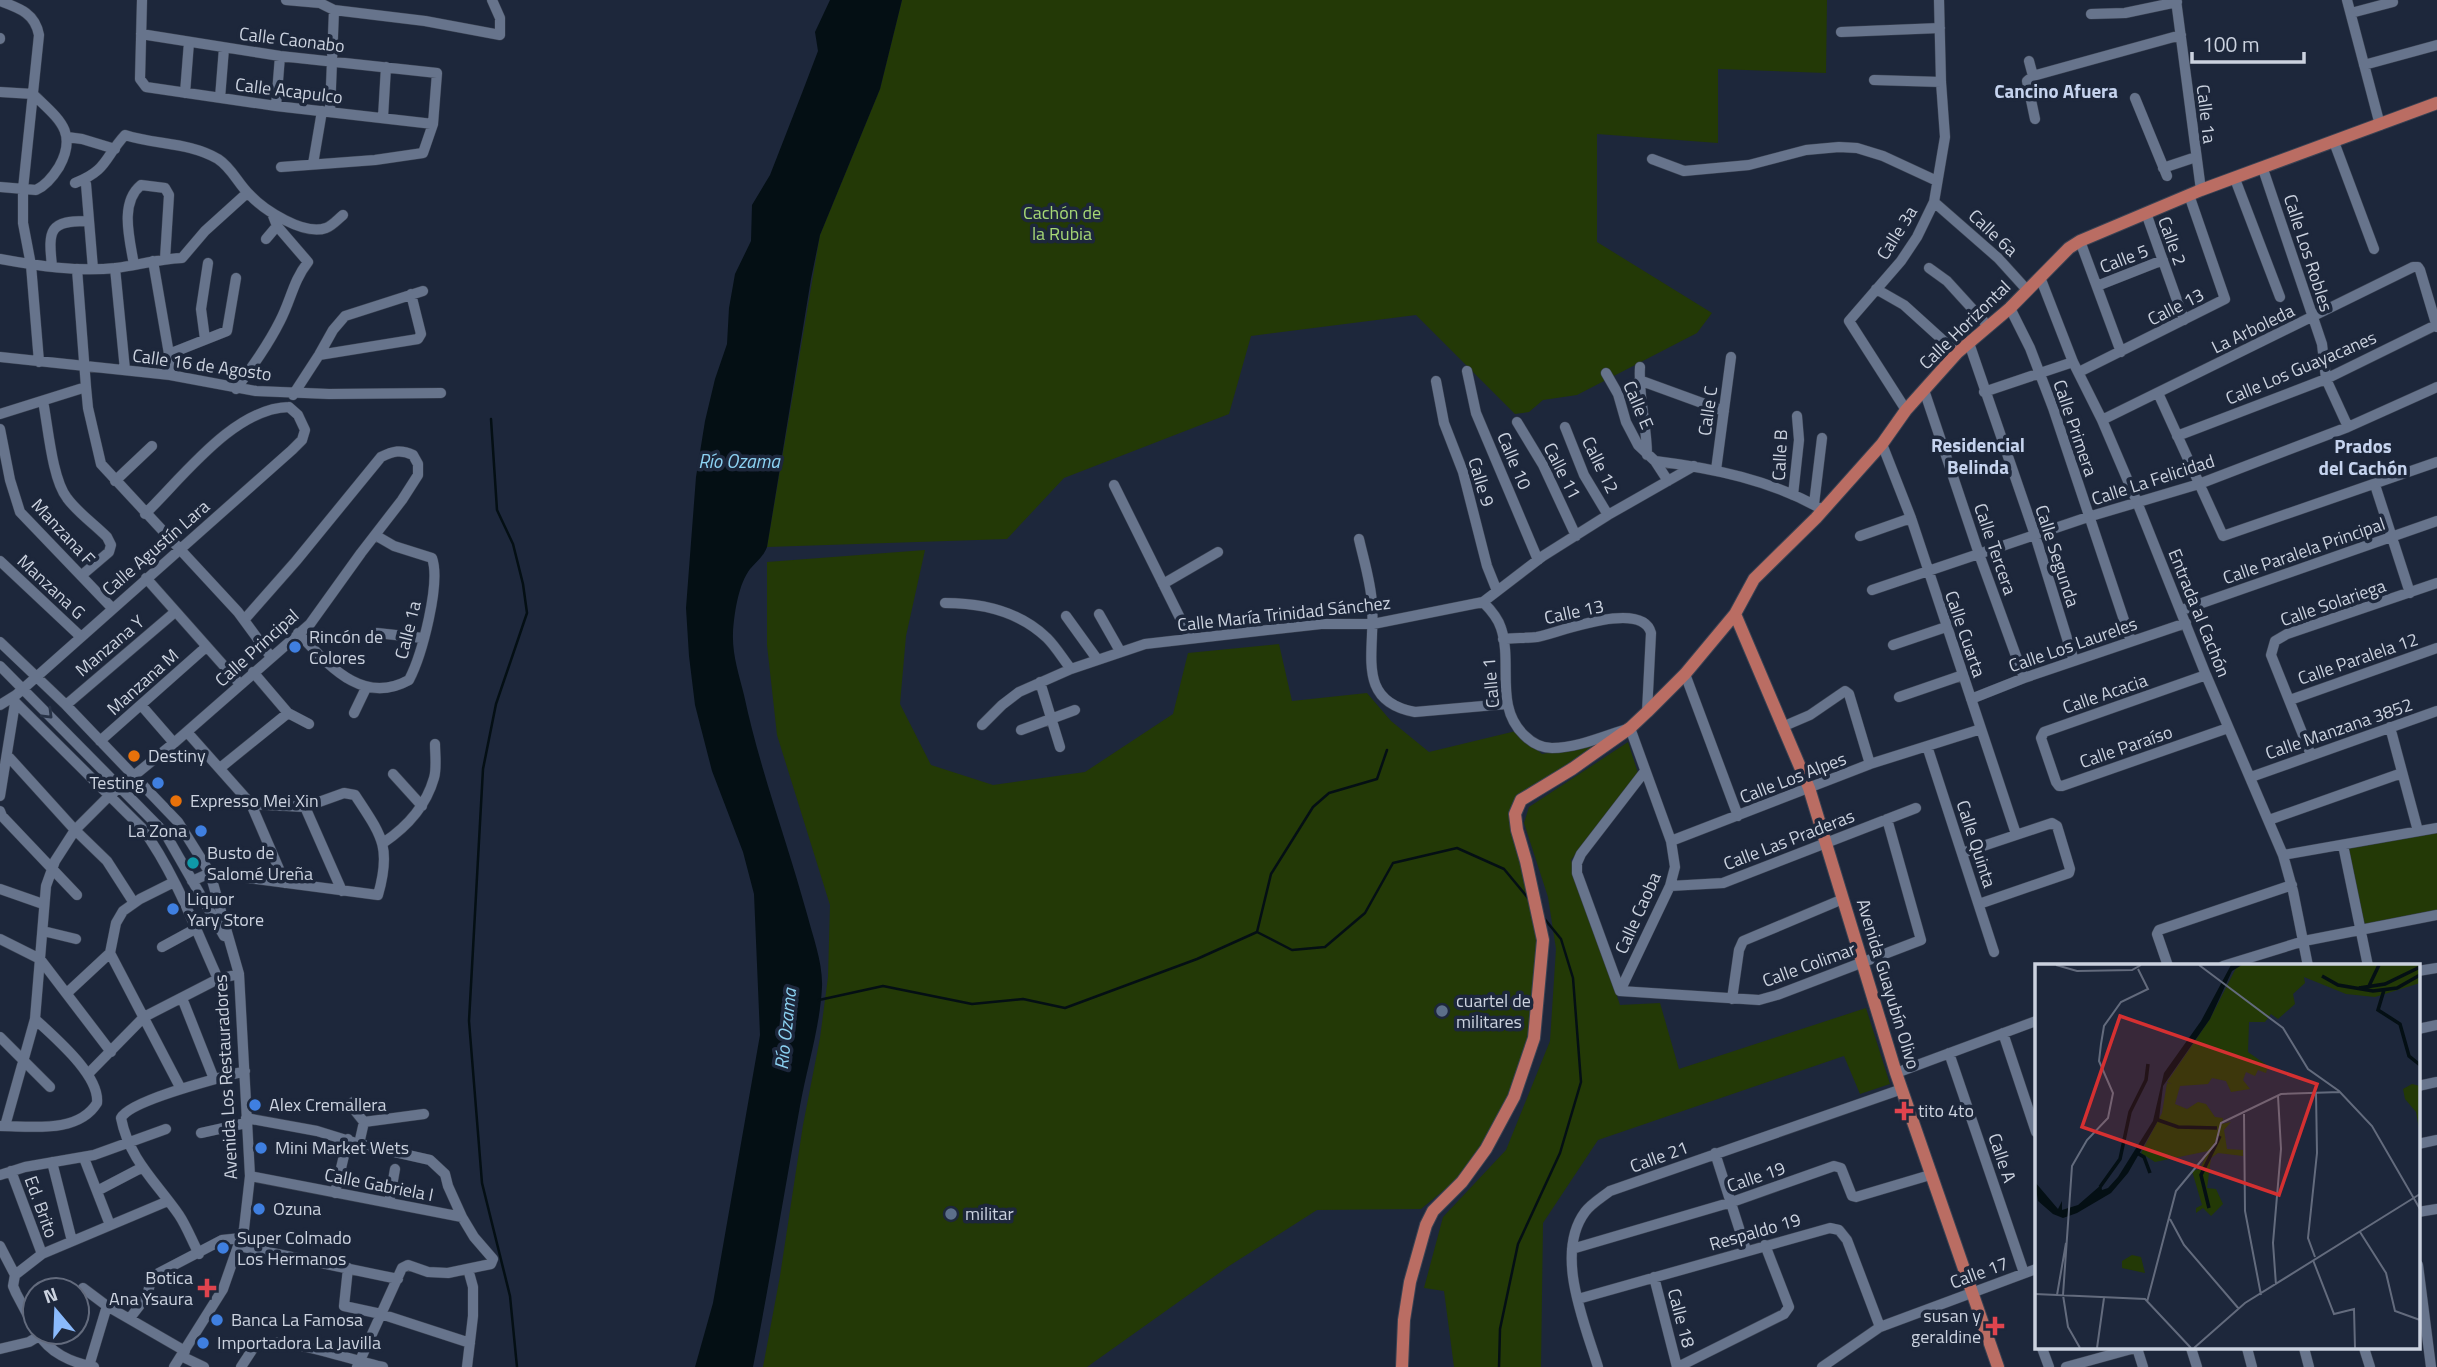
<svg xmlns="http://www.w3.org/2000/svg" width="2437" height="1367" font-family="'Titillium Web',sans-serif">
<rect width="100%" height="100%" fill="#1d273b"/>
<!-- green -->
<path fill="#233906" d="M902,0h925l-1,73 -108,-4v74l-121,-9v108l115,71 -15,20 -120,62 -34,5 -14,12 -14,2 -99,-99 -165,21 -22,78 -165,64 -57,61 -240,8 53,-312 60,-146z
M925,550l-19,86 -6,68 31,61 62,20 92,-13 88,-58 15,-61 91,-9 13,57 75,-8 24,28 38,31 87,-21 26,23 60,-10 -56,36 -26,13 -10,15v22l25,68 7,40 -9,98 -20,56 -29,59 -35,35 -28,23 -104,1 -88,56 -142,101h-324l17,-91 23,-151 17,-87 8,-61 2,-72 -53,-170 -10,-90v-83z
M1628,742l10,31 -67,87 49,145 40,-2 19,66 187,-61 24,76 -30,10 -16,-38 -246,84 -55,83 -2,144h-87l-10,-76 -20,-3 19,-71 63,-67 44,-109 6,-92 -8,-52 -24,-74 5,-16z
M2437,831v82l-72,13 -18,-79z"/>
<!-- water -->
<path fill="#040f14" d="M830,0h72l-22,89 -60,146 -9,44 -44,268c-4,11 -13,16 -19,25 -10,15 -14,43 -15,61 -1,21 6,42 11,62 16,75 43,146 63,219 6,23 16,49 15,73 -2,40 -15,80 -22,119 -16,87 -30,174 -47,261h-58l18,-64 47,-268 -6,-141 -11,-42 -31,-81 -17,-66 -6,-49 -3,-48 10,-131 9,-56 10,-42 12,-35 2,-36 6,-34 16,-33 1,-36 18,-30 32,-82 16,-42 -3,-19z"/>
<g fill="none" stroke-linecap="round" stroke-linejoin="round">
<!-- stream -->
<path stroke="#040f14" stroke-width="2.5" d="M491,419l6,91 16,34 10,40 4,29 -31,91 -13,65 -14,252 13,162 28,113 7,71
M1257,932l14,-58 42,-67 16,-14 48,-14 10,-29
M819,1000l64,-14 89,18 51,-5 42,9 132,-49 60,-27 35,18 33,-3 40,-34 28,-50 64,-15 47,21 24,29
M1499,1367l1,-38 18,-85 42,-91 21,-71 -8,-104 -12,-39 -18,-22"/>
<!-- minor casing -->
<g stroke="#3a4252" stroke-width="11">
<path id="minor" d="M142,0l-2,79 6,8 130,19 157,18
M286,0l34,3 14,7 91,11 75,14v-17l-8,-18
M2176,0l25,190
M2347,0l33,125
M0,1c19,7 35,12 39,34l-16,154v34l8,42 8,97
M2351,13l42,-11
M2091,14l34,-1 52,-11
M1841,32l99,-4
M141,34l139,22 157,17 -4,51 -10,29 -48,7 -94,7
M0,39v-1
M2029,61l4,15 148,-41
M2364,65l73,-20
M2033,76l-6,5 8,38
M1874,80l67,2
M0,92l33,2
M185,93l4,-51
M220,98l4,-50
M2135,98l32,78
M276,106l4,-50
M330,112l4,-102
M383,117l3,-50
M67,137l15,2 33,10
M2334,142l40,107
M1652,159l32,12 65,-6 57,-15 33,-3 18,1 26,8 54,25
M313,164l9,-53
M2163,168l33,-11
M2263,169l59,175 4,35 22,48
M2235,179l45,118
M75,183c33,-13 29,-25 50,-48 31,10 64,7 93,24 14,9 20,25 32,36 14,15 54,41 76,33 6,-2 12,-9 17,-13
M86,184l7,85
M0,187l36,3c9,-4 18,-15 23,-23 20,-36 -2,-49 -26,-73
M1934,202l64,56 29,32
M2146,213l38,107
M266,239l11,-13
M2080,241l41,111
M0,259c38,7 77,13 116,9 22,-3 43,-9 66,-10l23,-27 42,-38
M153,261l16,93 1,21
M134,265c-4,-25 -15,-62 7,-80l24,3 4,7 -4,64
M52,266c-4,-36 -3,-46 37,-45
M115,268l10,102
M1929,268l18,13 41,45
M2040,277l33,85 29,58 35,82 69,173 77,180 10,36 15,75
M2097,286l66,-26
M1876,289l28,16 53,48
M2010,308l20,40 23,60 78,233
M205,339l-4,-30 7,-46
M1969,343l66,192 39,126
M169,354l58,-23 9,-53
M319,355l99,-16 3,-5 -10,-40
M0,357l170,18 86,16 73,3 112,-1
M1640,367c-2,30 7,58 7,88
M1467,371l9,42 62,147
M2079,372l146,-73 -36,-104
M1606,373l12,21 8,28 12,23 17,16 13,20
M1639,380l85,31
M1436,381l8,42 19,49 24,94 10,25
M86,387l2,21 13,56 137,148 33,45
M236,389c16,-22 32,-44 44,-68 11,-21 13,-40 28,-59l-31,-36 -5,-13
M1924,390l55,164 45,124
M1984,392l89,-30
M2158,393l65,143 214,-74
M293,395l26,-40 14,-25 12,-14 78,-25
M43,401c5,25 9,78 24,97 10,14 27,26 40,39l4,8 -2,7 -27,23
M1906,410l-57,-89 52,-60 16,-24 17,-35 11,-65 -4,-55 -2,-82
M0,414l86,-27 -9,-118
M2102,420l311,-153h5l2,3 17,57
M1517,422l26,43 33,71
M1565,427l19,48 24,40
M0,429l10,51 10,32 92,96
M2177,436l149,-57 110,-54
M1882,444l29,74 105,316
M1655,461c57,7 117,19 168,49
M1716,470l15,-113
M115,481l37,-35
M1114,485l76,153
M2375,485l35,108
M1793,495l6,-55 -2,-24
M1814,504l8,-66
M145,514c38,-37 89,-106 144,-107
M1860,536l51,-18
M1359,539c5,22 12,44 13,65 4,46 -18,97 43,108l91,-8
M0,561l80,75
M146,578l94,106
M1163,584l55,-32
M1872,590l216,-73 111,-33 149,-57 89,-40
M1483,602c7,7 15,16 18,26 12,36 -7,78 23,107 8,8 17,13 28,13 26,0 54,-13 78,-20l41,113 4,26 -5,19 -50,105
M945,603c37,0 74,8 102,35 9,9 16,21 24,31
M2182,610l255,-89
M1099,614l21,37
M1066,616l31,43
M298,633c31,32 64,73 111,47 13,-25 32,-97 23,-122l-38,-12 -19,-11
M377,633l46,5
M1503,639c11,-1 23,-1 34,-2 21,-4 105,-38 114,-4l-4,79
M0,642l66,63 112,117 32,51 29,101 11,202 -6,53 -21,60 -49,78
M1893,645l53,-18
M0,666l165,167 59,103
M253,672l35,41 21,11
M1685,674l53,142
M2206,675l-162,57 -3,6 15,44 3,4h3l166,-58
M1040,682l20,65
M1899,697l64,-22
M11,698l131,130c33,45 53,100 76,151
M1971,699l53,-21 162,-55
M2290,700l147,-52
M0,705l16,-10 276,-245 10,-10 3,-10 -7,-15 -9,-8
M66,705l109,-93
M141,705l33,38
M354,713l12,-25
M982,725l20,-20 17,-13 52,-23 74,-25 176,-20h52l110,-22 60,-46 65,-41 86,-49
M1782,727l28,-12 35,-24 4,3 21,70
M2390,727l28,104
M1021,730l54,-20
M187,732l64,72 34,79
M100,741l106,-94
M1927,746l67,206
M7,755l68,75 32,31 27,42
M2311,755l-40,-100 4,-14 12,-7 150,-51
M220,768l68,-55
M393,774l29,32
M2251,777l186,-66
M0,796l15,-93
M305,807l37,84
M0,811l2,5 75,79
M2269,820l133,-47
M1671,841l199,-77 111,-35
M383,843c24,-16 43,-37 51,-65 3,-10 1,-24 1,-34
M2343,845l25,121
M1962,853l90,-30 5,3 13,43 -1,4 -90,31
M2283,855l154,-27
M192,881l18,-8 168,22c14,-49 3,-60 -23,-100l-11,-2 -39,14 -54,-3
M1670,886l53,-3 193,-75
M0,889l43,15
M43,931l33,8
M0,939l40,20 71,93
M162,947l33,-18
M110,953l71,136
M2168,966l-11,-32 2,-4 133,-45
M2223,966l81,-25 133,-26
M2418,971l19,-3
M1620,991l139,9 18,-5 144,-55 -34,-121
M1620,991l-43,-118v-10l4,-9 64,-83
M67,993l43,-40 6,-30 7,-12 17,-12 34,-17
M182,998l32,81
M1732,999l7,-49 4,-9 100,-42
M2418,1029l19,-4
M2003,1033l33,99
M0,1037l50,50
M1949,1053l75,220
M1896,1073l140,-52
M88,1074l56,-57 74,-38 21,-5
M2418,1086l19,-4
M353,1102l3,10 8,10
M246,1118l71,13 42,13 71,16 15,14 3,12 14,31 12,20 19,22 -2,5 -43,9 -20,-1 -20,-7 -6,3 -45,99
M0,1126c31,0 78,8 97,-23 3,-28 -43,-66 -62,-84
M5,1126l30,-107 11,-133 9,-25 20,-31 34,-34 65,-53 136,-119 51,-71 41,-53 16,-25v-11l-5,-9c-12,-6 -20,-4 -32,2l-85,104 -52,59
M201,1133l45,-10
M359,1144l5,-22 60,-8
M2418,1144l19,-4
M1715,1153l31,97
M84,1158l26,67
M52,1162l20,79
M11,1171l31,83
M0,1175l25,-8 69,-12 72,-26
M250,1176l212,41
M97,1191l44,-23
M335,1193l13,-54
M389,1203l6,-34
M2418,1212l19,-3
M0,1246l15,29 -2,11 3,7 19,36
M239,1246l159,33
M1572,1249l160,-47 102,-36 7,2 11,28 4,1 74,-22
M199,1254c-7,-13 -12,-27 -20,-39 -23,-33 -50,-56 -58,-97 9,-18 102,-41 124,-47
M2418,1265l13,102
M348,1268l-4,38 37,8 89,29
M15,1275l27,-21 126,-53
M1654,1277l23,90
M83,1288l24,18 78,45
M1578,1299l252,-71 9,2 8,10 33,87
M130,1318l17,-22 4,-16 4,-5 67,-35 19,-2
M37,1332c13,21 33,30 57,35
M2042,1348l7,19
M2137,1348l6,19
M2191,1348l6,19
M2247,1348l5,19
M2304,1348l5,19
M2364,1348l6,19
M0,1349l29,-7 10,-6
M181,1356l23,11
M89,1366l18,-60
M241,1367l15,-23c31,-8 94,16 127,23
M467,1367l6,-51v-29l-5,-18
M1598,1367c-13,-43 -44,-113 -13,-155 6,-8 16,-14 25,-21l292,-102
M1678,1367l106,-53 5,-7 -24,-62
M1822,1367l58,-40 156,-58
M2066,1367l69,-19"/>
</g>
<!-- major casing -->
<g stroke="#3a4252" stroke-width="14">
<path id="major" d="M1735,614l74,174 87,285 102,294
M1402,1367l2,-47 6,-38 16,-57 7,-14 29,-29 24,-33 28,-52 20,-59 9,-98 -17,-79 -9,-31 -2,-16 6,-14 51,-31 58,-41 17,-16 38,-38 50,-60 19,-35 62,-61 66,-74 24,-34 51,-57 53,-45 59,-60 11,-7 121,-51 236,-87"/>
</g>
<!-- minor -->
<use href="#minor" stroke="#67748c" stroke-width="10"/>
<!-- major -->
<use href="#major" stroke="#ba6d63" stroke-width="12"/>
</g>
<!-- one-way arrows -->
<defs><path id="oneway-chevron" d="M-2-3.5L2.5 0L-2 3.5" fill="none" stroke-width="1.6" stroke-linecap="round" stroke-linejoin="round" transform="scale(1.75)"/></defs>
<use stroke="#283347" href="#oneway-chevron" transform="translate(48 714) rotate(45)"/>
<!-- markers -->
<g fill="#3f7fe0" stroke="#1d273b" stroke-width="2.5">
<circle cx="295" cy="647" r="7"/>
<circle cx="158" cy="783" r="7"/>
<circle cx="201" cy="831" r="7"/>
<circle cx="173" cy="909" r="7"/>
<circle cx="255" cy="1105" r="7"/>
<circle cx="261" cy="1148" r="7"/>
<circle cx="259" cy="1209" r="7"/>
<circle cx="223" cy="1248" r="7"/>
<circle cx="217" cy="1320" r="7"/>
<circle cx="203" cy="1343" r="7"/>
</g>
<g fill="#e8710a" stroke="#1d273b" stroke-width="2.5">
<circle cx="134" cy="756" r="7"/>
<circle cx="176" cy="801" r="7"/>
</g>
<circle fill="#0f9aa8" stroke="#1d273b" stroke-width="2.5" cx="193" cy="863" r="7"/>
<g fill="#5c6f8a" stroke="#1d273b" stroke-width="2.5">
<circle cx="1442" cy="1011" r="7"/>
<circle cx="951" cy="1214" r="7"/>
</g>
<g fill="#e0444e" stroke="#1d273b" stroke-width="2.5">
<path d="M1900.5 1100.5h7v7h7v7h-7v7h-7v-7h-7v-7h7z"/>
<path d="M203.5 1277.5h7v7h7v7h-7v7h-7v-7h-7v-7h7z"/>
<path d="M1991.5 1315.5h7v7h7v7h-7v7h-7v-7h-7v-7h7z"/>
</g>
<g text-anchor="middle" stroke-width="7" stroke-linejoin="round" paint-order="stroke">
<!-- street labels -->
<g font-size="18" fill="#cbd2df" stroke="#1d273b">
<text transform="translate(292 40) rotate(7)" y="6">Calle Caonabo</text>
<text transform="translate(289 91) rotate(7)" y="6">Calle Acapulco</text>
<text transform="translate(2206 114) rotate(83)" y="6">Calle 1a</text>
<text transform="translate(1897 233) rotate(-58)" y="6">Calle 3a</text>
<text transform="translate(1993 233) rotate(43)" y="6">Calle 6a</text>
<text transform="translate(2172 241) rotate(70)" y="6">Calle 2</text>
<text transform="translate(2308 253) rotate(72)" y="6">Calle Los Robles</text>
<text transform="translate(2124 259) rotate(-21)" y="6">Calle 5</text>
<text transform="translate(2176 307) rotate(-27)" y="6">Calle 13</text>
<text transform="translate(1965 325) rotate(-44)" y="6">Calle Horizontal</text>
<text transform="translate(2253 329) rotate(-26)" y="6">La Arboleda</text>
<text transform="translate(202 365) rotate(8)" y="6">Calle 16 de Agosto</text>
<text transform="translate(2301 368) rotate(-23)" y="6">Calle Los Guayacanes</text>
<text transform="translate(1638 405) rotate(67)" y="6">Calle E</text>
<text transform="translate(1708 411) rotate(-82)" y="6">Calle C</text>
<text transform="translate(2075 428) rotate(71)" y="6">Calle Primera</text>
<text transform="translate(1780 455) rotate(-87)" y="6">Calle B</text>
<text transform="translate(1514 461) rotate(67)" y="6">Calle 10</text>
<text transform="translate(1600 465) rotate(64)" y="6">Calle 12</text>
<text transform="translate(1562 471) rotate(63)" y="6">Calle 11</text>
<text transform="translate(2153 480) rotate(-18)" y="6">Calle La Felicidad</text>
<text transform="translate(1481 482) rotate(73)" y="6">Calle 9</text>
<text transform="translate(63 532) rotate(47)" y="6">Manzana F</text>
<text transform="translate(156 548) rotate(-41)" y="6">Calle Agustín Lara</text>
<text transform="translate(1995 549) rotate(71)" y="6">Calle Tercera</text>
<text transform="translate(2304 551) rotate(-19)" y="6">Calle Paralela Principal</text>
<text transform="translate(2057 556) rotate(72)" y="6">Calle Segunda</text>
<text transform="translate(51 587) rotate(43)" y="6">Manzana G</text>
<text transform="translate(2333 603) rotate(-19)" y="6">Calle Solariega</text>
<text transform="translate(1574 612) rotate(-12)" y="6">Calle 13</text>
<text transform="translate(2199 613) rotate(68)" y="6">Entrada al Cachón</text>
<text transform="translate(1284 614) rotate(-6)" y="6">Calle María Trinidad Sánchez</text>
<text transform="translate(408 630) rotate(-76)" y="6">Calle 1a</text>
<text transform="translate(1965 634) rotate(71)" y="6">Calle Cuarta</text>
<text transform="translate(2073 645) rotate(-19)" y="6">Calle Los Laureles</text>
<text transform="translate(110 646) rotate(-40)" y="6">Manzana Y</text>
<text transform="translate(257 648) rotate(-42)" y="6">Calle Principal</text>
<text transform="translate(2358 659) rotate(-19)" y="6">Calle Paralela 12</text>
<text transform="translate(143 682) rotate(-42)" y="6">Manzana M</text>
<text transform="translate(1491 683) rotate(-95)" y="6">Calle 1</text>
<text transform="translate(2105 694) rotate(-19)" y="6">Calle Acacia</text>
<text transform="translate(2339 729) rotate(-19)" y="6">Calle Manzana 3852</text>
<text transform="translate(2126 747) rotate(-19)" y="6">Calle Paraíso</text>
<text transform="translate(1793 778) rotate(-21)" y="6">Calle Los Alpes</text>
<text transform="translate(1789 840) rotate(-21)" y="6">Calle Las Praderas</text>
<text transform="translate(1976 844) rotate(72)" y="6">Calle Quinta</text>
<text transform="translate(1638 913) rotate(-66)" y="6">Calle Caoba</text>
<text transform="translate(1809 965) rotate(-20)" y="6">Calle Colimar</text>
<text transform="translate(1888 984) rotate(73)" y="6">Avenida Guayubín Olivo</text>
<text transform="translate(226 1077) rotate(-93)" y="6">Avenida Los Restauradores</text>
<text transform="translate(1659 1157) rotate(-20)" y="6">Calle 21</text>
<text transform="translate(2002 1158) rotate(71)" y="6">Calle A</text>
<text transform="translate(1756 1177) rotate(-19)" y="6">Calle 19</text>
<text transform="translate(379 1185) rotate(11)" y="6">Calle Gabriela I</text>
<text transform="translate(41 1207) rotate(70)" y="6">Ed. Brito</text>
<text transform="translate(1755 1232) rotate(-16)" y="6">Respaldo 19</text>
<text transform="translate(1979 1273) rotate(-20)" y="6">Calle 17</text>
<text transform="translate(1681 1318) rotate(75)" y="6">Calle 18</text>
</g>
<!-- park labels -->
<g font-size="18" fill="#a6d876" stroke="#1d273b">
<text x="1062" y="219">Cachón de<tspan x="1062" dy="21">la Rubia</tspan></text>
</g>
<!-- poi labels -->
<g font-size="18" fill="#cbd2df" stroke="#1d273b" text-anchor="start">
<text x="309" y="643">Rincón de<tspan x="309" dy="21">Colores</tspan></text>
<text x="148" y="762">Destiny</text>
<text x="144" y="789" text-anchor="end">Testing</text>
<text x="190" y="807">Expresso Mei Xin</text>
<text x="187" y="837" text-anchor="end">La Zona</text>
<text x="207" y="859">Busto de<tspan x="207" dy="21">Salomé Ureña</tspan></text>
<text x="187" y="905">Liquor<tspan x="187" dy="21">Yary Store</tspan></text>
<text x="1456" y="1007">cuartel de<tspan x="1456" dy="21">militares</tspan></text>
<text x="269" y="1111">Alex Cremallera</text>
<text x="1918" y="1117">tito 4to</text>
<text x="275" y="1154">Mini Market Wets</text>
<text x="273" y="1215">Ozuna</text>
<text x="965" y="1220">militar</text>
<text x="237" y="1244">Super Colmado<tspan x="237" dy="21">Los Hermanos</tspan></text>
<text x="193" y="1284" text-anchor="end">Botica<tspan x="193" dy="21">Ana Ysaura</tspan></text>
<text x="1981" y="1322" text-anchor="end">susan y<tspan x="1981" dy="21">geraldine</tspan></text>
<text x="231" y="1326">Banca La Famosa</text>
<text x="217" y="1349">Importadora La Javilla</text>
</g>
<!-- neighbourhood labels -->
<g font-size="19" font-weight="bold" fill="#c5d3ee" stroke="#1d273b">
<text x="2056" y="98">Cancino Afuera</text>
<text x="1978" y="452">Residencial<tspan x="1978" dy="22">Belinda</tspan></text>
<text x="2363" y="453">Prados<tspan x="2363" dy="22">del Cachón</tspan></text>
</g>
<!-- water labels -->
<g font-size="19" font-style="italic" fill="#8cd2f2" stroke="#1d273b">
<text x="739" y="468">Río Ozama</text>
<text transform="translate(785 1029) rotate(-84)" y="7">Río Ozama</text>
</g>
</g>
<!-- overview -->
<g transform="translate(2035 964)">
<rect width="385" height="385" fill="#1d273b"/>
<path d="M199,1h186v18l-45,14 -29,-3 -42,-17 1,6 -12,11 2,10 -17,15 -7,-5 -6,8h-16l-1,30 20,14 -2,7 -8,-3 -3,6 -9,-4 -3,8 7,9 -19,3 -5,-11 -14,-3 -4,6 -28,2 -5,18 12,5 11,-7 8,2 9,13 8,1 -1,6 9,-2 -7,8 3,19 16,1v6l-25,-3 -7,5 -4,30 9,1 7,15 -12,12 -8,-8 -7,5v-5l6,-3 -10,-34 8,-2 8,-18 -53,11 -14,-9 21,-40 5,-30 5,1 -5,-2 43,-63 26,-51zM377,120l8,2v48l-4,-22 -11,-13 -2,-10zM97,291l9,2 4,16 -23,-5v-7z" fill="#233906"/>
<path d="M196,1h11l-10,6 -22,48 -47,67 -4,33 -31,54 -17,20 -34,20 -14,5 -10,-4 -15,-13 -3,-19 23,27 4,-8v9l16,-5 23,-20 1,5 6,-2 10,-11 35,-56 11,-48 37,-52z" fill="#040f14"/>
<path fill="none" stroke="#040f14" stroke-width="3.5" d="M287,12l16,9 35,6 24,-3 23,-13M334,22l10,-21M324,24l26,-4 35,-17M349,26l-6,20 22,14 9,32 11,9M123,156l20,7 39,1M102,189l7,4 6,16M65,223l20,-28 10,-47 16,-32 2,-16M174,244l-8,-33 19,-39"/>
<path fill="none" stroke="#636b7d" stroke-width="2" d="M21,1l21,6 55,-1 9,-5M164,1l84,63 25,41 31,22 33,35 48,83M209,150l1,97 16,84M135,255l14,26 55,64M325,268l26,41 9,38 25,9M280,293l-7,-19 9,-85 -1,-61M278,296l21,54 20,-5 1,39M241,321l-3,-42 8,-94 -3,-53M0,330l110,5 46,49M22,331l9,-52M28,331l9,-129 15,-26 21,-22 5,-25 -14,-32 2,-17 3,-18 17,-24 27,-13 -10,-20M28,331l5,32 12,21M112,338l29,-111 40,-48 5,-20 60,-29 59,-2M62,384l7,-50M159,384l51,-45 175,-109"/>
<path fill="#d53031" fill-opacity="0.15" stroke="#d53031" stroke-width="3.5" d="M85,52l197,68 -38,111 -197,-68z"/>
<rect width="385" height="385" fill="none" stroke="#cbd2df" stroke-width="3.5"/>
</g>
<!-- north arrow -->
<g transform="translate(56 1311) rotate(341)"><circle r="33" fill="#1d273b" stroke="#636b7d" stroke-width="2"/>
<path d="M0-5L12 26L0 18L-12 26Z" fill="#8abafc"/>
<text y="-10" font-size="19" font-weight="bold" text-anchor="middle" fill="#cbd2df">N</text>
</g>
<!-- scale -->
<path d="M2192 52v10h112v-10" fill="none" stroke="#cbd2df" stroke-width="3.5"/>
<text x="2202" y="52" font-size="21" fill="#cbd2df" stroke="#1d273b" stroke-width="5" paint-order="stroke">100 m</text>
</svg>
